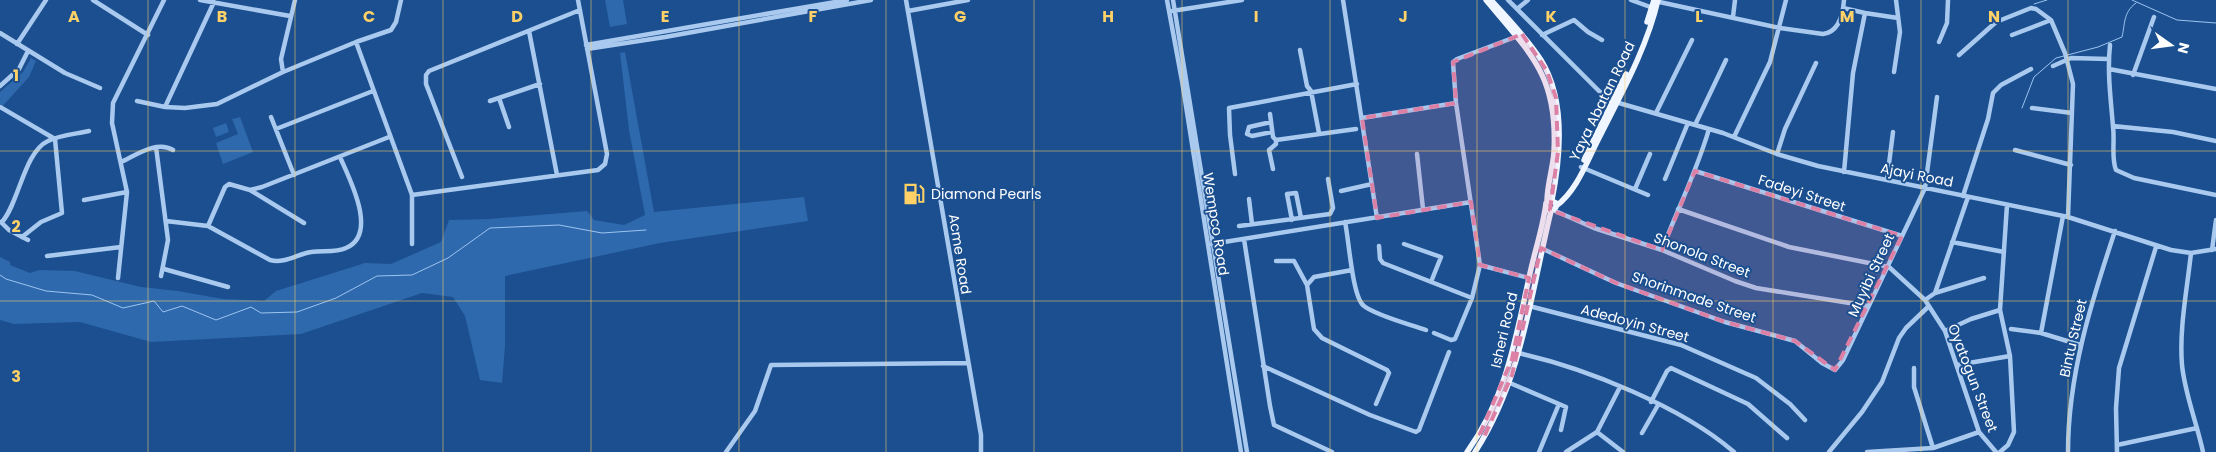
<svg xmlns="http://www.w3.org/2000/svg" width="2216" height="452" font-family="Poppins,sans-serif">
<rect width="100%" height="100%" fill="#1b4f8f"/>
<!-- green -->
<path fill="#2e69ad" d="M605,0h18l4,24 -17,3z
M625,52l29,160 150,-15 4,24 -148,22 -155,33v70l-3,37 -22,-3 -15,-64 -12,-19 -31,-4 -121,41 -150,8 -71,-20 -66,2 -14,-4v-63l10,5v3l20,8 9,-3 36,1 66,16 37,4 45,8 41,2 12,-10 89,-28 26,1 50,-22 8,-22 40,-1 98,-8 7,9 30,5 21,-10 -16,-85 -9,-77z
M31,58l5,3 -7,16 -29,32v-17l23,-20z
M240,117l13,35 -30,12 -7,-21 22,-9 -6,-15z
M226,123l3,9 -13,5 -3,-9z"/>
<g fill="none" stroke-linecap="round" stroke-linejoin="round">
<!-- stream -->
<path stroke="#9cc4f0" stroke-width="1" d="M2132,0l45,20 39,3
M2034,4l13,-4
M2022,108l12,-31 22,-19 42,-11 24,-10c3,-12 1,-25 14,-34
M0,275l6,4 40,12 46,4 31,13 31,-7 9,11 19,-6 34,14 35,-13 10,6 36,-1 39,-14 41,-22 35,-1 36,-17 42,-30 69,-3 43,8 44,-3"/>
<!-- minor -->
<path stroke="#a9c9ee" stroke-width="4.5" d="M93,0l55,35
M200,0l90,16
M906,0l75,435v17
M1167,0l15,81 59,371
M1173,0l74,452
M1343,0l34,218
M1508,0l91,91 13,10 111,32 54,21 41,12 250,51 103,33 20,3 25,-4
M1631,0l22,8
M1655,1l125,27 43,6c16,-2 20,-20 21,-34
M1843,8l22,5 33,5
M1517,9l11,-9
M908,11l60,-11
M1172,11l70,-11
M1733,17l2,-17
M529,31l28,144
M0,33l65,40 35,15
M1542,35l32,-15 14,12 14,8
M2012,35l39,-15
M356,42l56,153v49
M1939,42l8,-19 1,-23
M17,44l29,-44
M586,45l261,-45
M2110,45c-3,28 1,55 3,82 2,14 -2,31 3,43l18,8 82,17
M587,49l78,-12 206,-37
M1300,50l7,36 4,5 8,42
M1959,55l37,-33 35,-14 5,1 15,11 14,33 8,31 -5,133
M2053,66l18,-8 37,1
M2109,69l107,20
M283,72l-2,-13 14,-59
M1894,72l6,-40 -4,-32
M2133,75l21,-58
M0,86l19,-17 9,-18
M499,98l10,29
M137,101l28,6 20,1 32,-4 66,-32 73,-30 35,-12 5,-8 5,-22
M490,101l50,-17
M0,107l55,32
M165,107l49,-105
M2032,108l40,5
M1656,113l36,-73
M1270,114l3,23 3,3 80,-11
M271,117l23,58
M1362,118l94,-15
M1271,122l-22,5 -2,7 5,2 20,-4
M1695,125l31,-65
M2113,126l60,6 43,9
M276,129l97,-38
M1734,137l36,-75 16,-62
M156,147l12,93 -7,36
M2015,150l56,15
M1417,154l6,55
M1777,154l8,-25 31,-66
M121,162c15,-7 36,-22 52,-12
M1581,167l67,28
M1273,169l-4,-19 7,-6v-4
M1695,171l207,65
M1844,172l9,-99 12,-60
M1235,174l-5,-39 -1,-27 128,-24
M462,177l-36,-93v-9l3,-4 151,-61
M1665,179l23,-56
M1887,180l6,-48
M1635,189l15,-35
M250,190l54,33
M1341,191l31,-7
M412,195l186,-25 7,-6 2,-10 -29,-154
M1963,196l25,-77 5,-26 8,-8 30,-16
M1249,199l3,25
M84,200l43,-8
M1678,209l111,38 100,20 36,33 20,31 34,101 17,20
M1553,210l41,18 68,22 73,31 21,7 112,18
M1292,220l-5,-26 9,-1 5,25
M166,221l42,5 62,34c15,4 27,-6 41,-8 12,-2 24,1 35,-4 33,-14 3,-70 -6,-91
M1,222l8,8 19,10
M2,222c17,-19 22,-70 46,-81 12,-6 28,-7 41,-10
M1345,222c4,17 7,75 19,84 13,10 45,18 62,24
M208,226l17,-39 4,-3 21,6 12,-3 127,-50
M1239,226l91,-12 3,-6 -5,-29
M22,237l19,-15 21,-9 -7,-74
M1244,239l26,167 4,19 58,27
M1952,242l52,10
M1212,244l259,-42
M1404,244l37,13 -10,25
M1379,246l1,13 3,4 89,35
M1541,248l75,35 109,39 70,19 27,22 13,7 8,-10 82,-172 12,-91
M1662,250c15,-40 35,-79 47,-121
M2212,250l4,-30
M2191,253c-4,37 -12,76 -9,112 3,30 15,58 21,87
M47,256l74,-9
M1276,261h18l13,24
M1480,265l49,13
M164,269l64,18
M1352,270l-38,7 -7,8 7,44 8,9 65,32 2,3 -13,31
M118,278l9,-86 -15,-69 1,-20 51,-103
M1935,293l33,-96
M1925,300l10,-7 49,-15
M1529,306l152,39 75,33 34,26 15,16
M2011,329l30,4 39,12
M1945,331l26,-12 29,-9
M1434,333l17,7 4,-1 17,-41 8,-33 -24,-162 -3,-41 4,-3 61,-23
M2041,333l22,-117
M1518,353c68,15 164,54 216,99
M1957,365l53,-9
M1263,366l107,49 46,17 3,-2 30,-78
M1914,368v19l19,61
M1510,383l56,24 -5,23
M1651,402l16,-31 4,-3 77,36 39,34
M1597,432l26,20
M1642,433l16,-28
M2117,445l80,-17
M726,452l29,-41 16,-46 197,-2
M1539,452l20,-48
M1566,452l31,-20 23,-45
M1829,452l33,-40 20,-30 17,-44 7,-10 23,-22
M1867,452l66,-4 46,-16
M2000,452l8,-7 6,-13 -4,-76 -10,-46 7,-105
M2068,452c0,-77 23,-149 47,-221
M2117,452l-1,-44 3,-40 37,-121"/>
<!-- major -->
<path stroke="#f0f6ff" stroke-width="5.5" d="M1486,0c45,54 72,76 68,152 -1,16 -7,33 -7,49
M1491,0c17,19 36,38 50,60 25,40 20,95 11,140
M1647,22l7,-22
M1584,160l42,-86
M1556,206c21,-15 32,-47 43,-68 22,-44 48,-90 59,-138
M1467,452c39,-54 48,-111 62,-174 5,-25 14,-50 17,-75l4,-3 6,3v4l-3,3h-5l-2,-4
M1475,452c47,-72 56,-159 76,-241"/>
</g>
<!-- marked area -->
<path fill="#dd80a5" fill-opacity="0.2" stroke="#dd80a5" stroke-width="4" stroke-dasharray="10 6" stroke-linejoin="round" d="M1522,34l25,37 9,27 2,54 -8,58 112,40 33,-79 207,65 -67,134 -40,-29 -70,-19 -109,-39 -75,-35 -29,127 -28,62 -4,-3 32,-75 17,-81 -49,-13 -9,-63 -94,16 -15,-100 94,-15 -3,-41z"/>
<!-- grid -->
<path fill="none" stroke="#ffd166" stroke-width="1" stroke-opacity="0.55" d="M148,0v452M295,0v452M443,0v452M591,0v452M739,0v452M886,0v452M1034,0v452M1182,0v452M1330,0v452M1477,0v452M1625,0v452M1773,0v452M1921,0v452M2068,0v452M0,151h2216M0,301h2216"/>
<!-- icons -->
<defs>
<g id="fuel-bare" transform="scale(1.725)"><path d="M-5.5-6h7V0h2V4h1.3V-2.5L3-4.5l.8-.8L6-3V5H2.5V1h-1V6h-7ZM-4.2-4.7v3.2H.2V-4.7Z" fill="#ffd166" stroke="#1b4f8f" stroke-width="2.5" paint-order="stroke"/></g>
</defs>
<g fill-rule="evenodd">
<use href="#fuel-bare" x="914" y="194"/>
</g>
<g text-anchor="middle" stroke-width="4" stroke-linejoin="round" paint-order="stroke">
<!-- street labels -->
<g font-size="14" fill="#fff" stroke="#1b4f8f">
<text transform="translate(1602 101) rotate(-64)" y="5">Yaya Abatan Road</text>
<text transform="translate(1917 175) rotate(11)" y="5">Ajayi Road</text>
<text transform="translate(1802 193) rotate(18)" y="5">Fadeyi Street</text>
<text transform="translate(1216 224) rotate(81)" y="5">Wempco Road</text>
<text transform="translate(960 254) rotate(81)" y="5">Acme Road</text>
<text transform="translate(1702 255) rotate(21)" y="5">Shonola Street</text>
<text transform="translate(1871 275) rotate(-65)" y="5">Muyibi Street</text>
<text transform="translate(1694 297) rotate(19)" y="5">Shorinmade Street</text>
<text transform="translate(1635 323) rotate(15)" y="5">Adedoyin Street</text>
<text transform="translate(1504 330) rotate(-77)" y="5">Isheri Road</text>
<text transform="translate(2073 338) rotate(-77)" y="5">Bintu Street</text>
<text transform="translate(1973 378) rotate(69)" y="5">Oyatogun Street</text>
</g>
<!-- poi labels -->
<g font-size="14" fill="#fff" stroke="#1b4f8f" text-anchor="start">
<text x="931" y="199">Diamond Pearls</text>
</g>
</g>
<g font-size="16" text-anchor="middle" font-weight="bold" fill="#ffd166" stroke="#1b4f8f" stroke-width="4" stroke-linejoin="round" paint-order="stroke">
<text x="74" y="22">A</text>
<text x="222" y="22">B</text>
<text x="369" y="22">C</text>
<text x="517" y="22">D</text>
<text x="665" y="22">E</text>
<text x="813" y="22">F</text>
<text x="960" y="22">G</text>
<text x="1108" y="22">H</text>
<text x="1256" y="22">I</text>
<text x="1403" y="22">J</text>
<text x="1551" y="22">K</text>
<text x="1699" y="22">L</text>
<text x="1847" y="22">M</text>
<text x="1994" y="22">N</text>
<text x="16" y="81">1</text>
<text x="16" y="232">2</text>
<text x="16" y="382">3</text>
</g>
<!-- north arrow -->
<g transform="translate(2171 45) rotate(104)" stroke="#1b4f8f" stroke-width="4" paint-order="stroke">
<path d="M0-4L9 19L0 12L-9 19Z" fill="#ffffff"/>
<text y="-8" font-size="14" font-weight="bold" text-anchor="middle" fill="#ffffff">N</text>
</g>
</svg>
